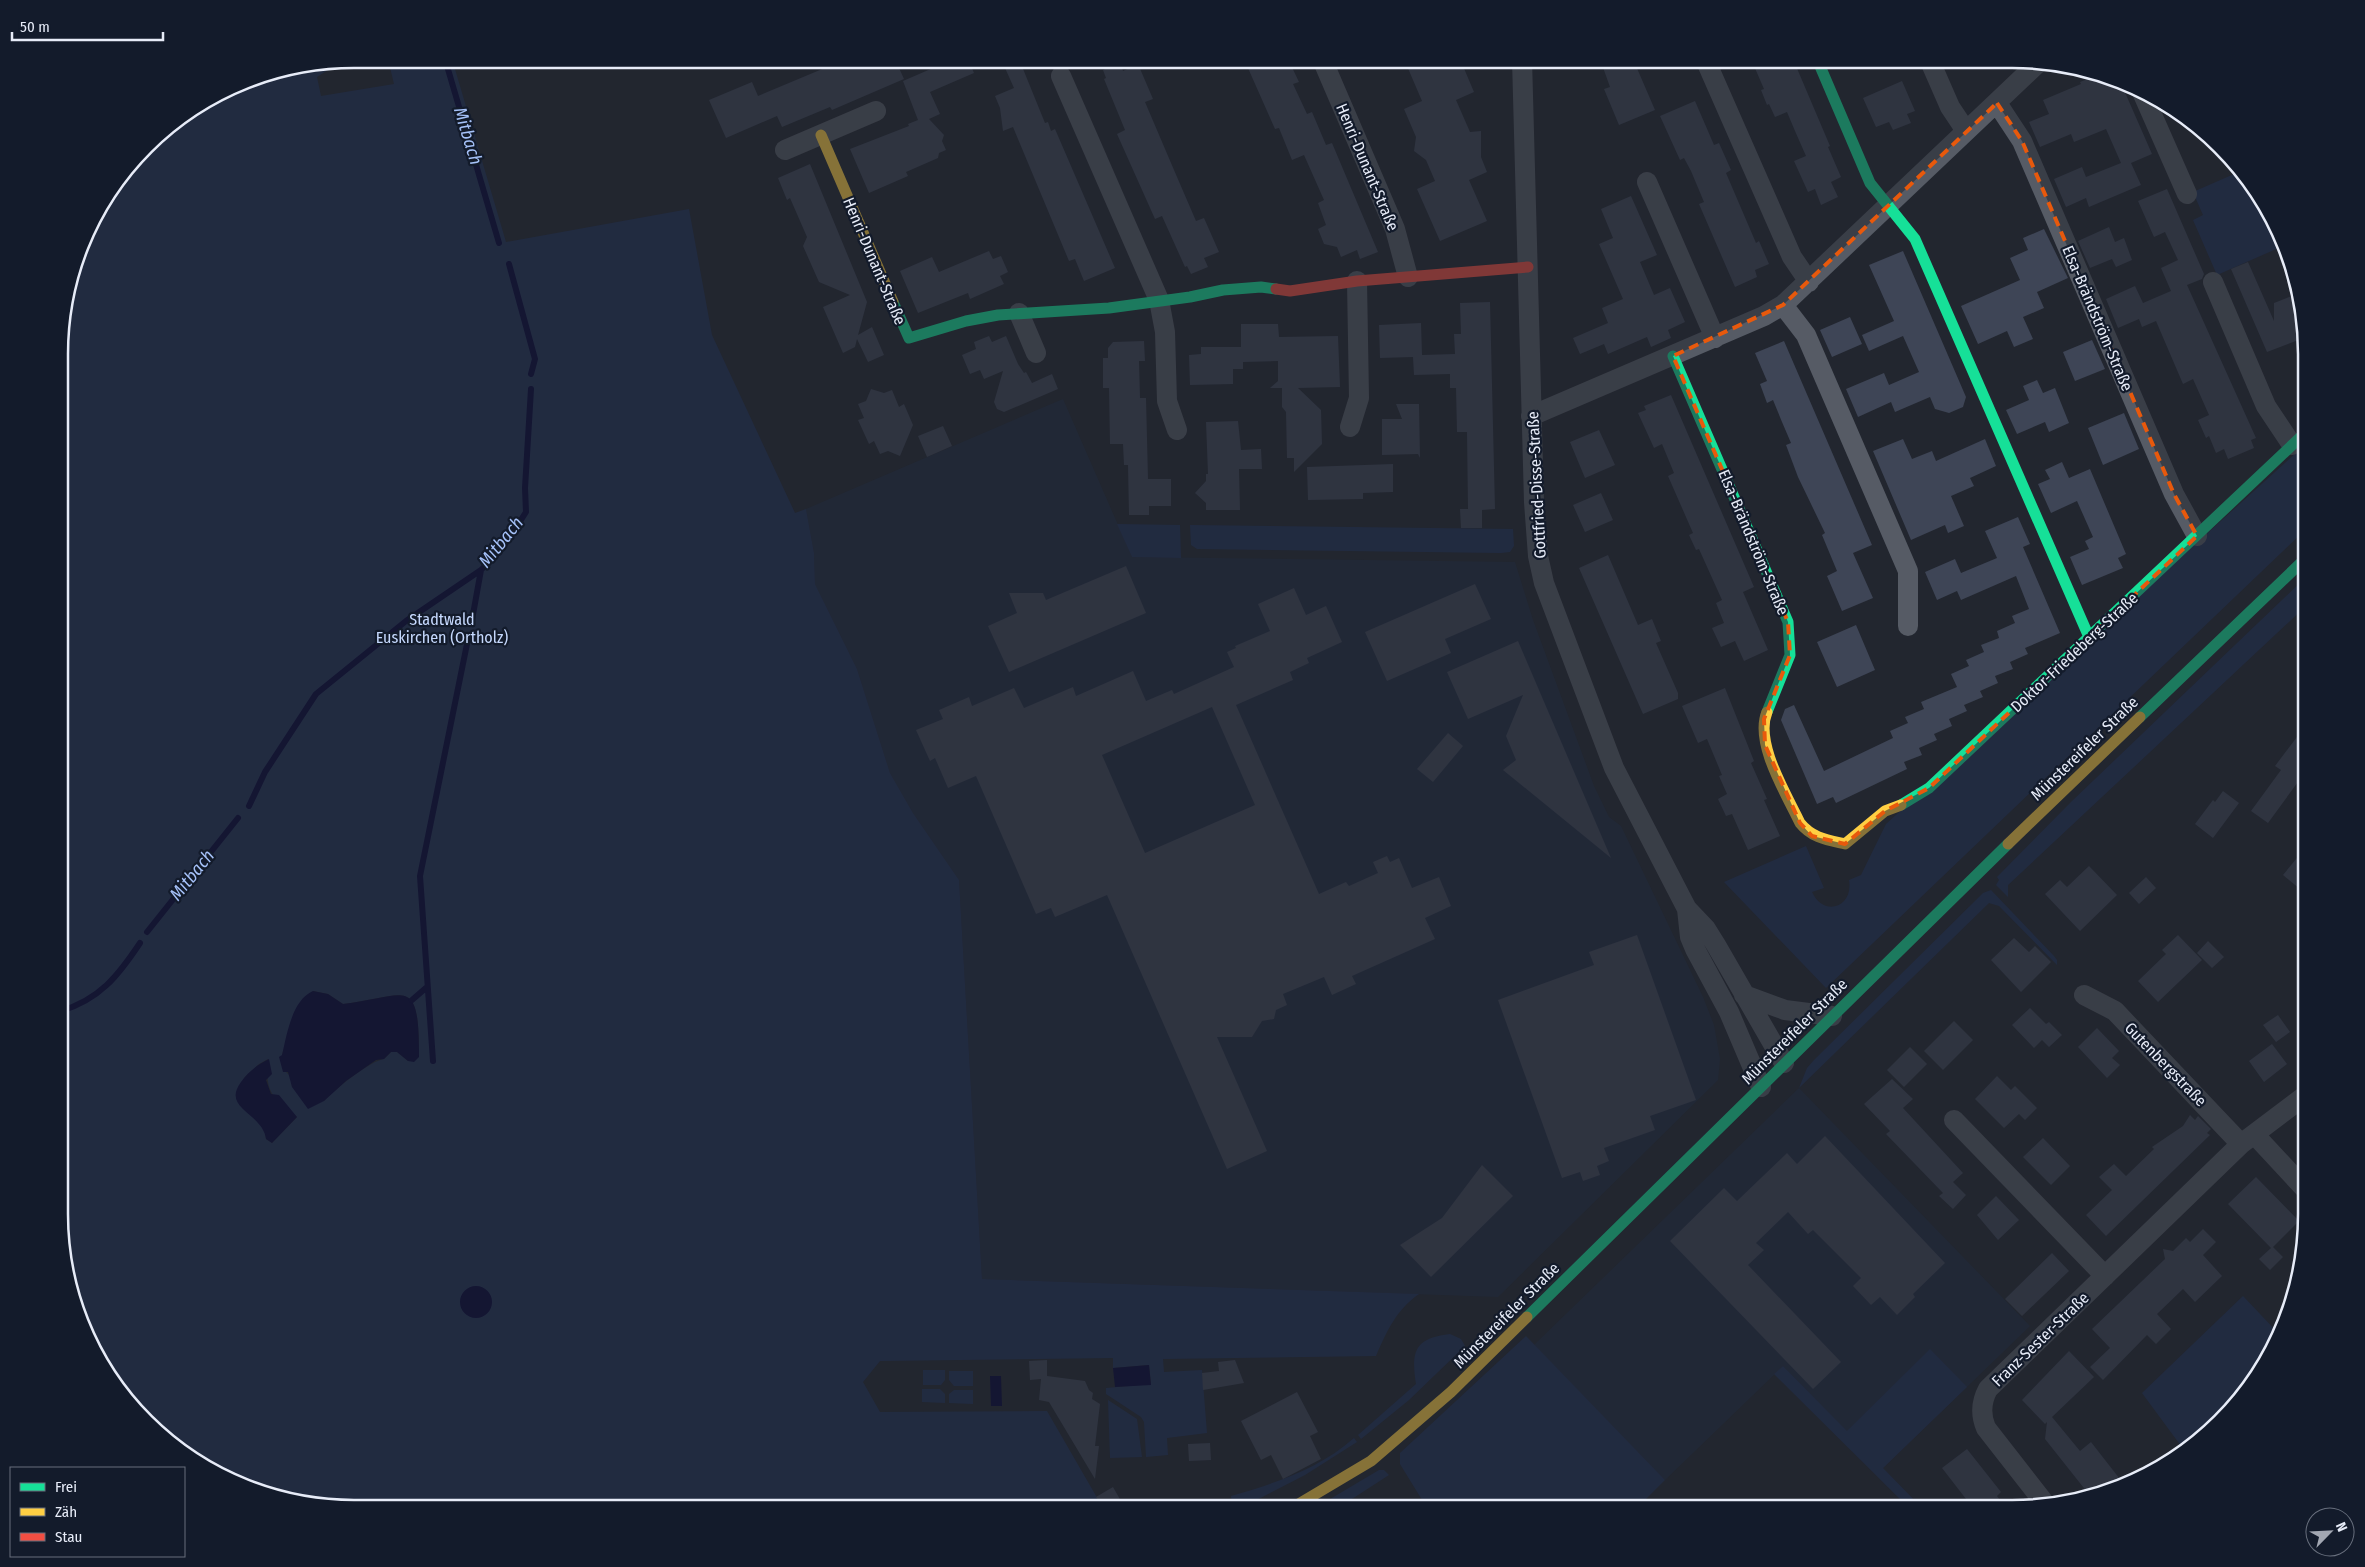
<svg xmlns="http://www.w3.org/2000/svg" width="2365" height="1567" font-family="'Fira Sans Condensed',sans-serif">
<rect width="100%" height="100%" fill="#22262f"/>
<!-- built -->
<path fill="#212b3f" d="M1063,399l69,158 383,5 18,58 61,166 15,31 12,9 82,171 11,28 6,34 -2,21 -220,217 -516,-18 -23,-399 -46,-67 -23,-40 -33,-104 -42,-85 -1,-31 -8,-44z
M1799,1088l231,238 -147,142 -100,-102 -118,114 -131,-135z"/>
<!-- green -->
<path fill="#213156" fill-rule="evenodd" d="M388,59h64l54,183 183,-33 23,126 83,178 11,-4 8,44 1,31 42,85 33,104 23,40 46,67 23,399 437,15c-23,16 -32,37 -43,62l-213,3 1,13 38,-2 5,63 -40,5 1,17 -22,2 -2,-35 -3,-5 -35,-23v-6l45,-4 -2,-19 -36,3v-10l-233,3 -17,21 17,30 167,-1 56,97h-749l-95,-15 -69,-35 -58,-50 -34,-47 -37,-110v-935l28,-93 70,-91 82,-51 99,-19 -23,15 4,19 73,-12zM313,991l15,3 15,10c64,-8 76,-30 76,52l-5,5h-6l-11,-9h-6l-7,7c-14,2 -49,30 -60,42l-32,-14 -1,-10 -6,-6 -3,-16 13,-44zM268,1059c-3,36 4,36 29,58l-25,26 -6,-4 -1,-8 -8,-12 -13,-41 15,-14z
M2241,171l26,36 16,39 -66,29 -24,-55 10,-5 -10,-23z
M2306,444v85l-480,459 -102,-106 82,-36 18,42 -12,4c12,26 42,15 37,-12l12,-5 25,-51z
M1117,524l63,1 1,33 -49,-1z
M1190,525l323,4 1,17 -4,6 -9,1 -304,-4 -6,-4z
M2306,577v29l-298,279v12l-12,-12 3,-5 -2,-3 74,-75z
M1991,890l63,66 3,4v5l-58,-59 -10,-3 -190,185 8,-20 7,-8 163,-161 6,-6z
M2243,1296l35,37 -22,44 -32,38 -40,35 -42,-57z
M1450,1334l11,5 4,7 -56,54 -48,39 -3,-4 58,-51c-5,-32 -2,-46 34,-50z
M1526,1336l139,144 -28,28h-210l-27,-44v-11z
M1930,1349l37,38 -84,81 39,40h-13l-135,-134 9,-8 64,65z
M923,1370h22v10l-4,5h-18z
M949,1371h24v15h-19l-5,-6z
M922,1389h18l5,5v9l-23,-1z
M954,1390h19v14l-24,-1v-9z
M1108,1400l29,19 5,38 -32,1z
M1354,1438l3,4 -52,33 -64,33h-9l-1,-12c45,-13 88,-27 123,-58z
M1379,1470h5l5,5 -51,33h-23z"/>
<!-- water -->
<path fill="#030337" d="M313,991l15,3 15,10c65,-8 76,-30 76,53l-5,5 -6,-1 -11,-9h-6l-7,7 -8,1 -30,21 -22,20 -16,8 -16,-22 -4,-15h-5l-4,-15 3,-2c5,-21 10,-55 31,-64z
M269,1059l3,15 -6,6 5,14 8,1 18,22 -25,26 -6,-4c-3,-26 -45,-30 -25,-57 7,-10 17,-18 28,-23z
M460 1302a16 16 0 1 1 32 0a16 16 0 1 1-32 0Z
M1149,1365l2,20 -36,2 -2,-19z
M990,1376h11l1,30h-11z"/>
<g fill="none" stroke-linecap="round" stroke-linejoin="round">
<!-- stream -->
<path stroke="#030337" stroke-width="6" d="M445,59l54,184
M509,264l26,95 -4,15
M472,620l9,-50
M249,806l16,-34 51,-78 90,-73 75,-51 19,-19 14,-20 12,-19 -1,-24 6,-99
M147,932l91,-114
M412,1000l15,-13
M61,1011c39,-12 57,-35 79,-68
M433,1061l-13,-185 48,-237"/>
</g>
<!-- building -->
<path fill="#3e4556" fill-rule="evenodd" d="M838,59h57l9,20 -72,31 -2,-3 -48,20 -5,-11 -51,22 -17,-38 43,-18 6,14 81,-34z
M929,59h39l6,14 -44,19 10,22 -11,5 15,16 -2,6 4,9 -7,3 -1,5 -32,14 2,4 -39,17 -19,-44 59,-23 -1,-2 10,-4 -15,-39 30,-13z
M1001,59h18l26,64 3,-1 3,9 4,-2 60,139 -31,13 -9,-22 -6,2 -56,-134 -10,4 -3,-23 -5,-12 19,-8z
M1244,59h44l11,23 -6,2 14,30 5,-2 14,33 6,-2 46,109 -18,7 -3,-9 -16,7 -4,-10 -13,-3 -6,-15 8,-4 -8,-22 6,-3 -20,-45 -12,5 -13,-32 -4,1z
M1404,59h56l14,33 -18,8 14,32 11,-1v26l6,15 -18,8 18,41 -47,20 -23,-52 18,-8 -9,-21 -12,-9 2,-14 -12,-28 18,-8z
M1600,59h33l22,51 -36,15 -15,-36 6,-2z
M1751,59h42l37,87 -2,1 13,30 -10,5 7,15 -17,8 -6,-16 -7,3 -14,-31 12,-5 -11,-25 -8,-19 -12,5 -6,-13 -2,1 -6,-15 3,-1z
M1120,62l3,9 15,-7 15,35 -8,3 29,68 22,51 8,-3 15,34 -15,6 4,9 -17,7 -4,-8 -2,1 -23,-51 -7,3 -38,-85 8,-4 -21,-51 2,-1 -3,-8z
M2087,71l19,3 14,7 32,73 -21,9 10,22 -52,22 -3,-9 -20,9 -12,-28 28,-12 4,10 35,-14 -15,-34 -32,13 -3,-8 -31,13 -11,-25 20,-8 -6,-14 38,-16 -1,-2 10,-4z
M1902,81l13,30 -8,3 4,9 -18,7 -4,-8 -13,5 -13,-29z
M1695,101l19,44 5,-2 12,27 -5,3 30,70 3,-2 10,23 -14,6 2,7 -22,10 -36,-83 5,-2 -13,-31 -7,-13 -4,2 -20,-44z
M810,164l57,138 -9,33 14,-8 12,28 -16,7 -11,-23 -2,8 -12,6 -20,-46 27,-12 -31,-13 -16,-36 4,-9 -17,-39 -3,2 -9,-22z
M2167,189l37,85 -2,5 -15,6 69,153 -5,2 3,8 -26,11 -4,-10 -8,4 -7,-17 -3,2 -8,-18 11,-5 -16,-36 -10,5 -27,-63 -14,6 -3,-8 -21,9 -12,-29 29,-13 8,17 28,-12 -10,-23 17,-8 -13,-28 -11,5 -16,-36z
M1631,196l26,59 -17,7 14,33 16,-7 15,34 -17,8 3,8 -20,9 -4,-10 -39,17 -4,-10 -24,10 -7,-16 35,-15 -6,-15 21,-9 -24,-55 14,-6 -12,-29z
M2109,227l6,15 9,-4 8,22 -16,7 -4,-8 -22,9 -12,-27z
M2044,229l24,49 -31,14 7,16 -21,9 10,22 -19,8 -7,-16 -29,13 -17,-38 59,-26 -10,-22 18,-8 -5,-12z
M989,251l4,8 8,-3 7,16 -8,4 4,8 -34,15 -2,-6 -50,20 -18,-42 32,-14 7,15z
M1903,251l63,146 -3,10 -14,6 -14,-4 -5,-12 -35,15 -4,-10 -33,15 -12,-28 38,-16 5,12 30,-13 -16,-36 -34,15 -7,-16 32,-14 -25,-56z
M2248,262l26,59v-18l25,-10 7,44 -39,15 -36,-83z
M1490,302l5,207 -13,1v18h-21l-1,-19h8l-1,-77h-10l-1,-44h-6v-14l-36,1 -1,-18 -33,1 -1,-33 42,-2 1,32 33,-1 -1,-20h7l-1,-31z
M1850,317l12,27 -30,13 -12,-27z
M1241,324h37l1,13 59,-1 2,51 -42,1 23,22 1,34 -28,28v-14h-7l-1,-46 -4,-5v-19h-12l8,-7v-20l-35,1v7h-10v15l-43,1 -1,-30 12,-1v-7h40z
M989,336l3,6 14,-6 12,28 6,9 2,-1 6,11 20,-9 6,15 -54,23 -7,-3 -3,-7 9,-31 -19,8 -4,-9 -10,4 -8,-19 14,-6 -2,-7z
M2092,340l13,29 -30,12 -12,-29z
M1144,341l1,20h-6l1,37h6l2,81h23v27h-22v9h-20l-1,-50h-4l-1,-21h-13l-1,-56h-6v-30h5v-10l5,-6z
M1784,341l88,204 -19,8 20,45 -31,13 -15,-35 10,-5 -15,-36 3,-2 -27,-56 -12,-32 5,-2 -9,-21 -9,-22 -6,3 -7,-19 7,-3 -12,-28z
M2037,380l6,13 12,-5 14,35 -20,9 -4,-10 -28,12 -11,-24 23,-10 -6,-14z
M871,389l13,4 8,-3 7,17 5,-3 9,21 -13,31 -12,-5 -8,3 -6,-13 -5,3 -11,-24 6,-2 -6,-14 8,-3z
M1671,395l83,192 -11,5 25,58 -24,11 -9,-20 -14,6 -9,-19 12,-5 -8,-20 6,-3 -23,-51 -3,1 -7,-15 4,-2 -25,-57 6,-3 -12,-29 -8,4 -16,-35 8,-3 -2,-4z
M1396,404h23l1,54 -2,-4 -36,1v-36h20z
M2124,413l15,36 -36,16 -15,-37z
M1238,421l3,29 20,-1 1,20h-23l1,41h-34v-7l-11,-10 11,-12v-7h2l-2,-52z
M943,426l9,20 -25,11 -9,-21z
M1599,430l16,35 -30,13 -15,-36z
M1903,439l9,20 20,-8 4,10 49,-22 11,27 -26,12 4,8 -23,10 13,30 -16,7 -3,-8 -34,15 -38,-89z
M2062,462l7,16 21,-9 36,85 -8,4 5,10 -41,17 -12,-28 19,-8 -4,-8 8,-4 -16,-36 -26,12 -13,-29 12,-5 -5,-9z
M1393,464v28l-30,1v6l-55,1 -1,-33z
M1601,493l12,27 -28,12 -12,-27z
M2018,517l12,27 -7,3 37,86 -35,15 3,6 -18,8 3,7 -18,7 3,7 -18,8 3,6 -19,8 3,6 -18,8 3,7 -18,8 3,6 -18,8 3,7 -18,7 3,7 -71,34 -3,-6 -16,7 -36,-84 4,-11 9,-4 30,66 69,-33 -3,-7 18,-8 -3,-6 19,-8 -3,-7 36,-15 -6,-13 18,-8 -3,-6 18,-8 -3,-7 18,-7 -2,-7 18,-8 -3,-7 17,-7 -13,-33 -55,24 -4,-9 -20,9 -12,-28 30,-13 6,14 36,-15 -12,-27z
M1608,555l30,70 14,-6 9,22 -5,2 22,50v6l-35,15 -64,-146z
M1126,566l20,47 -137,59 -21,-46 29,-13 -8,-20h34l3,7z
M1475,584l16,35 -46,20 6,14 -64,28 -22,-49z
M1294,588l12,27 20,-9 16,36 -35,16 2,5 -19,9 3,8 -57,25 83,189 27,-12 3,4 29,-13 -5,-11 14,-6 3,6 9,-4 13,30 27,-11 12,29 -26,12 10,21 -83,37 4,8 -24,11 -8,-18 -41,17 4,11 -11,5 -2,9 -12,2 -10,16h-35l50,114 -40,18 -120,-274 -52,22 -4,-9 -15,6 -60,-138 -28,12 -13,-30 -5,3 -14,-31 27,-11 -4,-9 30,-13 3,9 42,-18 10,20 49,-21 3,9 57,-25 13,30 26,-11 2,4 60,-27 -7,-15 9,-4 -1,-2 35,-15 -12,-27zM1212,707l43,98 -110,48 -43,-98z
M1856,625l19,45 -38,17 -20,-45z
M1518,641l93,217 -108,-88 13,-10 -10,-24 17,-41 -55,24 -21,-47z
M1725,688l29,73 -3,2 16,36 -3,1 16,36 -32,14 -16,-36 -6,2 -8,-17 9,-5 -8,-18 3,-1 -15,-36 -9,4 -16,-37z
M2306,725v46l-38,52 -17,-12 30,-41 -6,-4z
M1448,733l15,13 -30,36 -16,-13z
M2223,791l16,12 -26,35 -18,-14 18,-24 2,2z
M2306,847v47l-23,-19z
M2089,866l28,29 -37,36 -35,-37 15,-14 7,7z
M2146,877l10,11 -17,16 -10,-11z
M1637,935l59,165 -46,16 5,14 -51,18 5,13 -12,5 3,9 -17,6 -3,-9 -18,6 -64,-178 96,-35 -5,-13z
M2178,935l24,25 -44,42 -20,-21 28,-27 -4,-4z
M2014,938l15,14 6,-6 16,16 -30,30 -30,-32z
M2208,941l16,16 -12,11 -15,-15z
M2030,1008l16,16 3,-2 13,13 -13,12 -7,-7 -8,8 -22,-23z
M2278,1015l12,17 -14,10 -13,-17z
M1954,1021l19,19 -30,30 -19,-19z
M2097,1028l22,23 -7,7 8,7 -13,13 -29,-31z
M2272,1044l15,20 -23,18 -15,-21z
M1910,1047l17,17 -23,23 -17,-17z
M1997,1076l14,14 4,-4 22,22 -12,12 -6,-6 -15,14 -29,-29z
M1892,1079l21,20 -10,9 60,65 -10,9 13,13 -13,14 -14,-13 4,-3 -57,-59 4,-3 -26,-27z
M2190,1115l5,5 3,-4 13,13 -4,4 3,2 -104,101 -20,-21 26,-25 -13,-13 15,-13 12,12 28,-27 -2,-2 31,-21z
M1825,1136l120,127 -32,31 2,3 -18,18 -17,-18 -9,8 -18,-19 8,-8 -48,-48 -5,4 -20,-22 -32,31 8,7 -16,15 93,97 -28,27 -143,-148 54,-53 13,13 50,-48 10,11z
M2043,1138l27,28 -19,19 -28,-28z
M1482,1165l31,31 -82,81 -31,-32 42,-27z
M2256,1177l43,44 -26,26 10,10 -13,13 -11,-11 12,-11 -43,-44z
M1996,1196l23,24 -21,20 -21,-25z
M2203,1229l13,13 -13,13 19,21 -27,26 -12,-13 -26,25 14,15 -15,15 -9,-9 -44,45 -13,-13 20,-19 -18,-19 73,-70 -2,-10 10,2 13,-13 4,4z
M2052,1253l17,18 -47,45 -17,-17z
M2069,1351l25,26 -42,40 28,34 11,-9 32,41 -32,14 -46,-58 2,-17 -2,2 -23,-24z
M1047,1360v16l38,5 4,9 4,3 -1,6 8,5 -5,42h4l-4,33 -46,-77 -10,-2 2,-21 -11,1 -1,-19z
M1235,1360l9,23 -41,7 -1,-17 17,-2 -1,-9z
M1297,1392l21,40 -8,4 11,23 -38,20 -12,-24 -10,5 -20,-39z
M1210,1443l1,17 -22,1 -1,-17z
M1967,1449l34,43 -4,4 9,12h-33l-31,-40z
M1113,1487l12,21h-22l-7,-11z"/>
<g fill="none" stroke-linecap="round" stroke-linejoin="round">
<!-- street -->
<path stroke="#565b65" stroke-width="20" d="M1322,59l73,170 13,48
M1522,59l12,443 4,54 6,27 70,185 73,141 19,20 10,16 68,118
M1705,59l87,198 17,25
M1929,59l21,48 16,24
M1061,76l98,224 6,32 2,69 10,29
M2142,92l45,102
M1997,103l25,38 152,353 23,42
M785,150l91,-39
M1647,182l68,156
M2213,282l53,124 26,39
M1783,305l23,30 102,236v55
M1019,313l17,40
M1531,416l233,-100 19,-11 255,-242
M1350,427l9,-29 -2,-117
M1687,909l3,28 5,12 34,63 32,75
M1744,995l41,15 47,6
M2084,995l31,16 126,133
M1954,1120l151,156
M2254,1134l52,56
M2046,1505l-60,-77c-6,-14 -5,-26 2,-39l253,-245 65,-49"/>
<!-- fast -->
<path stroke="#16e098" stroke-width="11" d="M1817,59l53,124 45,56 174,398
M893,302l16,36 57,-17 32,-6 111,-7 81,-11 33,-7 38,-3 15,2
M1673,356l115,266 2,33 -23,57
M2140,717l166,-159
M1901,805l28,-17 377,-356
M1527,1317l481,-473"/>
<!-- slow -->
<path stroke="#ffcf43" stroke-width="11" d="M821,135l72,167
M1767,712c-13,31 20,83 33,111 12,15 27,17 45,21l40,-33 16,-6
M2008,844l132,-127
M1292,1508l79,-47 80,-69 76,-75"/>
<!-- jam -->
<path stroke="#f24e42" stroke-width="11" d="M1276,289l14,2 67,-10 171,-14"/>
</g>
<!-- marked area -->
<path d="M0 0H2365V1567H0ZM1997,103l25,38 152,353 23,42 -268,252 -44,23 -40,33 -33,-8 -12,-13 -35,-78 -1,-26 26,-64 -2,-33 -115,-266 110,-51z" fill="#22262f" fill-opacity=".55" fill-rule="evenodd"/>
<path fill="none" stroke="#e8590c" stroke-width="4" stroke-dasharray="10 6" stroke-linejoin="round" d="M1997,103l25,38 152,353 23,42 -268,252 -44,23 -40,33 -33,-8 -12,-13 -35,-78 -1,-26 26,-64 -2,-33 -115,-266 110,-51z"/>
<g text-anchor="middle" stroke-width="4.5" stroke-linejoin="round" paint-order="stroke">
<!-- street labels -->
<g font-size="16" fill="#e7ecf8" stroke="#131b2b">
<text transform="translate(1368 167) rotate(67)" y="6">Henri-Dunant-Straße</text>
<text transform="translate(875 261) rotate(67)" y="6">Henri-Dunant-Straße</text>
<text transform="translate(2098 318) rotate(67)" y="6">Elsa-Brändström-Straße</text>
<text transform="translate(1536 485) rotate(-93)" y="6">Gottfried-Disse-Straße</text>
<text transform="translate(1754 542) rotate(67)" y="6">Elsa-Brändström-Straße</text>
<text transform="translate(2074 652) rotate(-43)" y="6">Doktor-Friedeberg-Straße</text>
<text transform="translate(2084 748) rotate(-44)" y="6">Münstereifeler Straße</text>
<text transform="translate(1794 1031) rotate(-45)" y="6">Münstereifeler Straße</text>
<text transform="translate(2166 1064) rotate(46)" y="6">Gutenbergstraße</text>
<text transform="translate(1506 1315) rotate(-45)" y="6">Münstereifeler Straße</text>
<text transform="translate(2040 1339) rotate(-44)" y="6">Franz-Sester-Straße</text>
</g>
<!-- park labels -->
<g font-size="16" fill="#c6d9fe" stroke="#131b2b">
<text x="442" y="625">Stadtwald<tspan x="442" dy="18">Euskirchen (Ortholz)</tspan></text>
</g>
<!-- water labels -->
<g font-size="18" font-style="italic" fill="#a5c1f8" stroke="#131b2b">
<text transform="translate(468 136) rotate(73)" y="6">Mitbach</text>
<text transform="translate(501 542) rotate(-51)" y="6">Mitbach</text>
<text transform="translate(192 875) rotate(-51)" y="6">Mitbach</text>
</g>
</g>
<!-- crop -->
<path d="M0 0H2365V1567H0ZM354 68H2012A286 286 0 0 1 2298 354V1214A286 286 0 0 1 2012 1500H354A286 286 0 0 1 68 1214V354A286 286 0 0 1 354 68Z" fill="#131b2b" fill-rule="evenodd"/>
<path fill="none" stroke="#e7ecf8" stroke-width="2.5" d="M354 68H2012A286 286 0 0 1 2298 354V1214A286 286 0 0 1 2012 1500H354A286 286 0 0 1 68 1214V354A286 286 0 0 1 354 68Z"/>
<!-- legend -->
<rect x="10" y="1467" width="175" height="90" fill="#131b2b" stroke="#686f7d"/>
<rect x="20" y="1483" width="25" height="8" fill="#16e098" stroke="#686f7d"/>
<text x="55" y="1492" font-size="15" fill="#e7ecf8">Frei</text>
<rect x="20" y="1508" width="25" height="8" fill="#ffcf43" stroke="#686f7d"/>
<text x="55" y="1517" font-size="15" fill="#e7ecf8">Zäh</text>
<rect x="20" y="1533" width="25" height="8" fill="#f24e42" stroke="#686f7d"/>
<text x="55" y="1542" font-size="15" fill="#e7ecf8">Stau</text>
<!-- north arrow -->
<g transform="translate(2330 1532) rotate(66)"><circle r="24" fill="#131b2b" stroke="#686f7d"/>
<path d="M0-4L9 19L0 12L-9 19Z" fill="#a2a7b2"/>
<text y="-8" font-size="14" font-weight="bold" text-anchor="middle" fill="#e7ecf8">N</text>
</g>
<!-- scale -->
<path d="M12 32v8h151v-8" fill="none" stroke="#e7ecf8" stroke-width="2.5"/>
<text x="20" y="32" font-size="15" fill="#e7ecf8" stroke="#131b2b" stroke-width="4" paint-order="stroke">50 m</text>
</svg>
